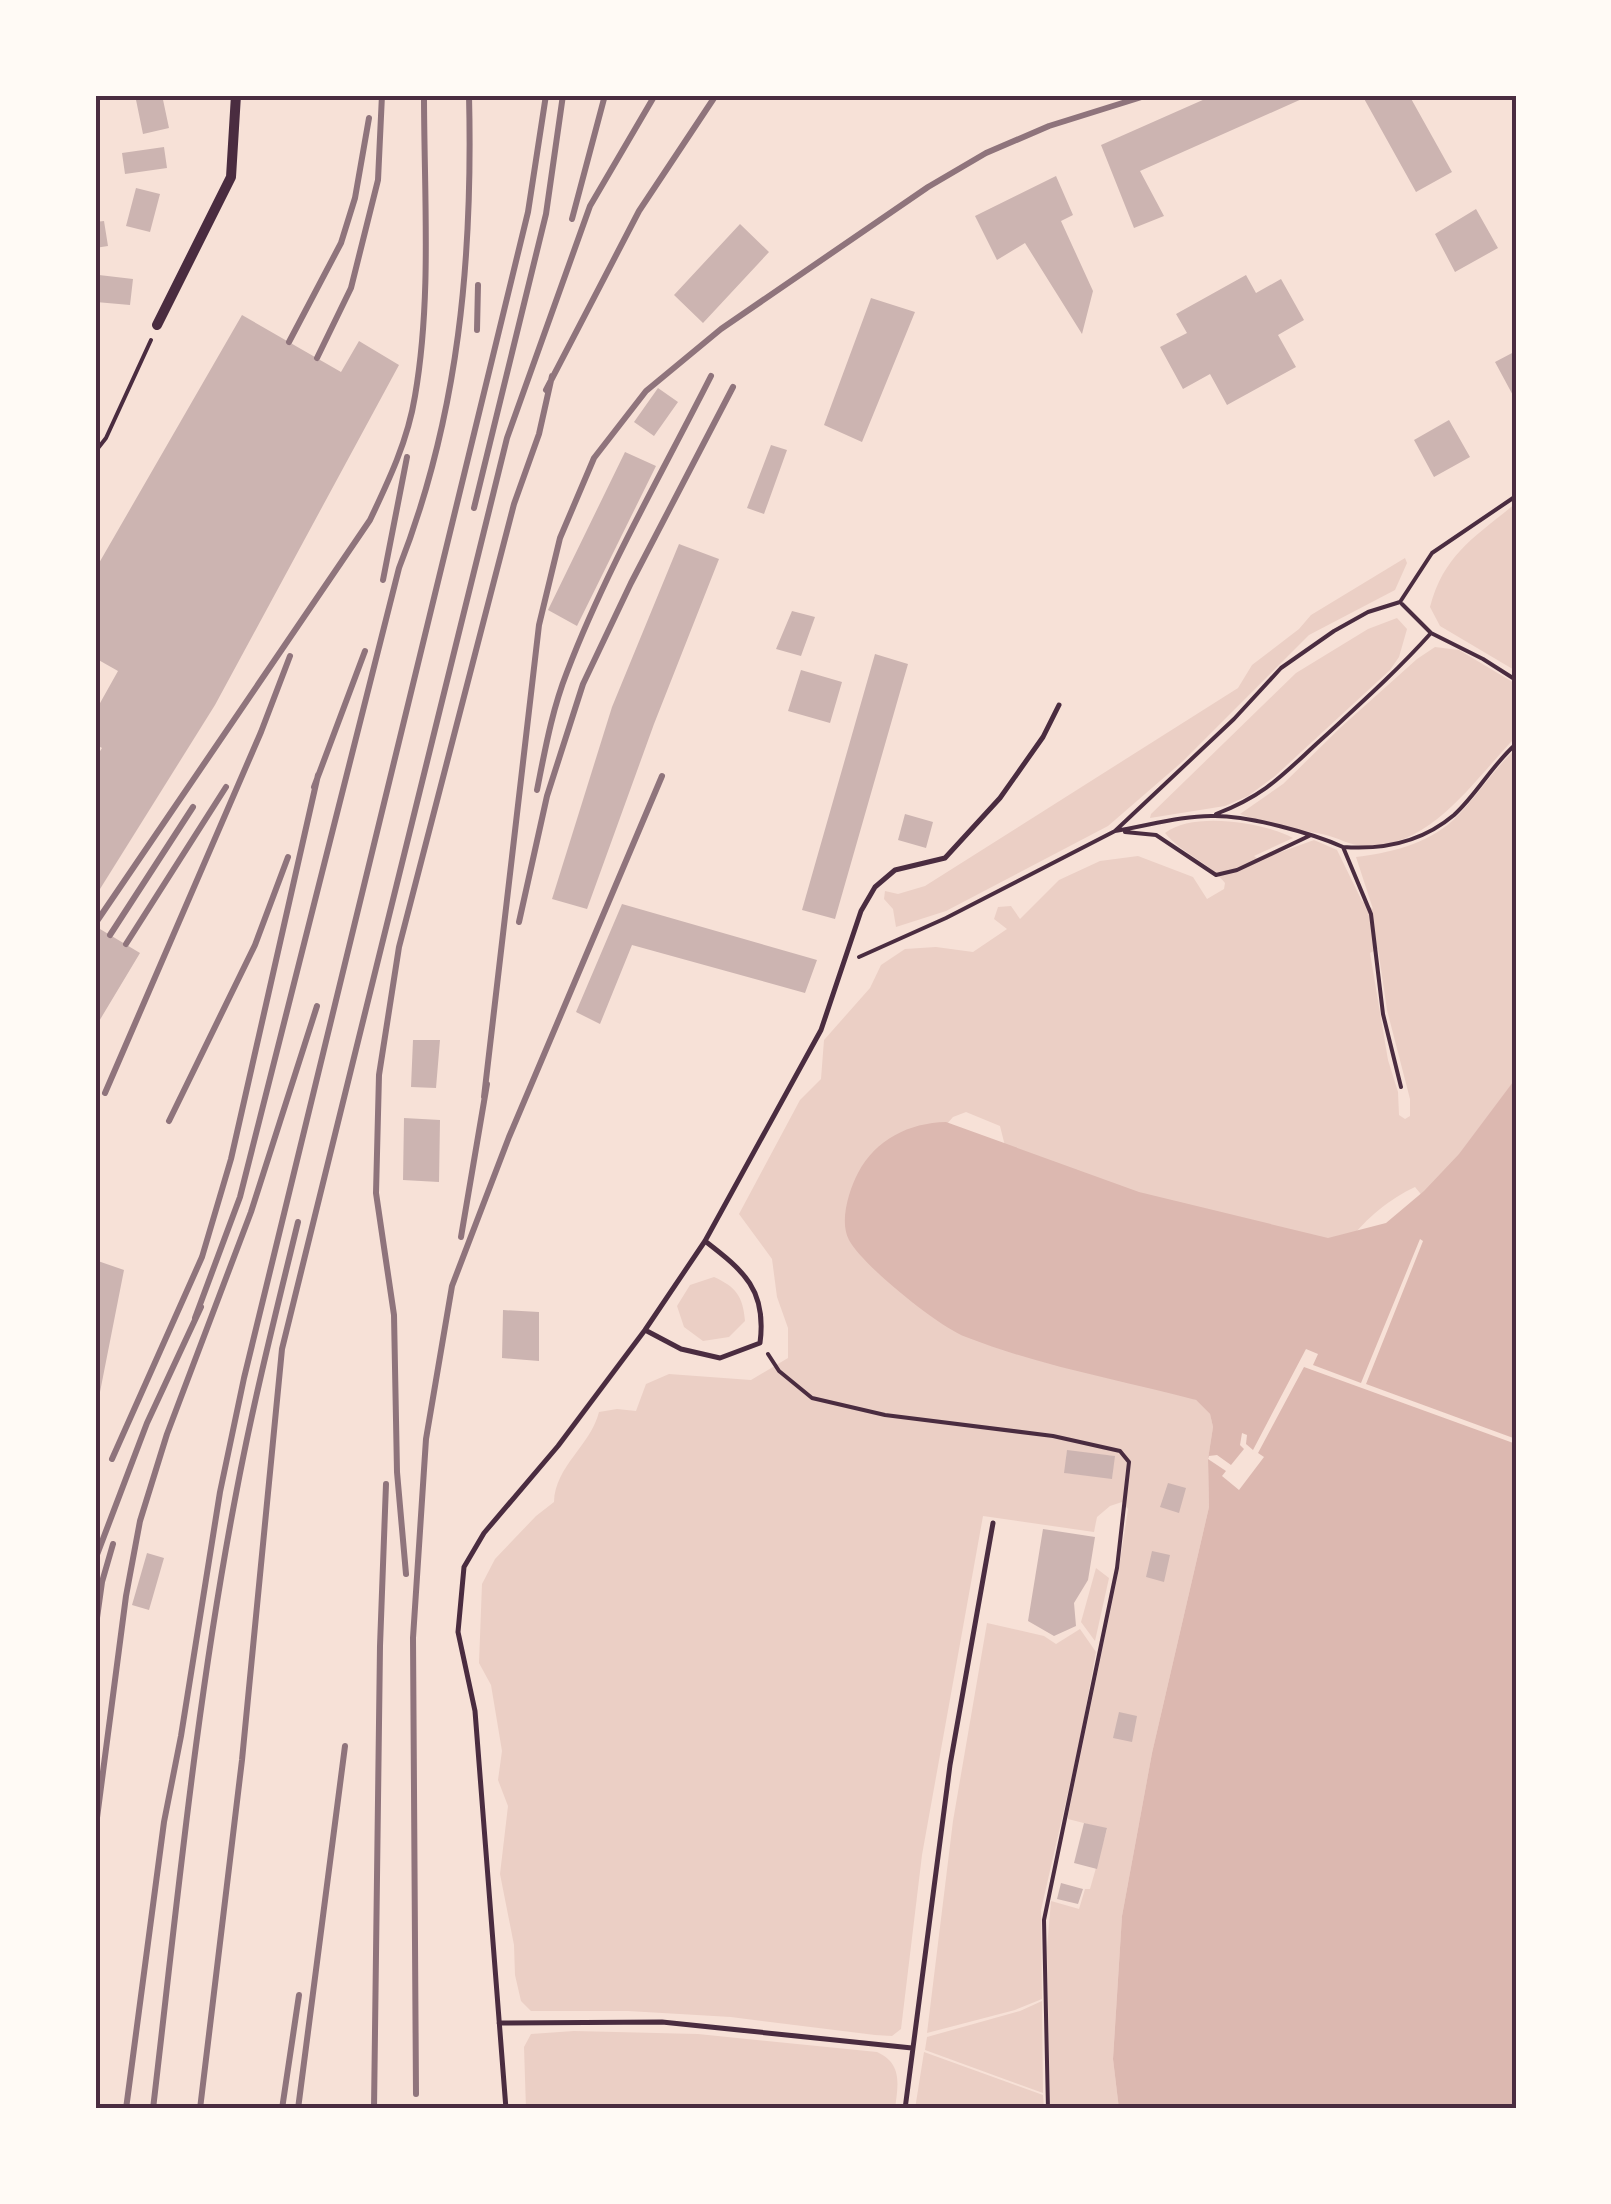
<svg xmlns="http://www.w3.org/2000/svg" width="1611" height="2204" font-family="Mulish,sans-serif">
<rect width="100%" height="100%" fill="#f7e1d7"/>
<!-- green -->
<path fill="#ebcfc5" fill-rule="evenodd" d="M1516,503v168l-76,-45 -10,-19c14,-53 45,-70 86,-104z
M1405,558l2,5 -12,27 -86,45 -127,127 -74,64 -162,85 -50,16 -3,-18 -9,-10 1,-8 13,3 27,-8 313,-198 14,-23 47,-36 12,-14z
M1397,618l10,11 -8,28 -9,13 -115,106 -27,20 -23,10 -75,12 1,-4 145,-141 72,-44z
M1435,647l24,3 57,34v53c-42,42 -83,110 -150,109 -17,0 -28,-9 -44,-12 -27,-5 -56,-9 -82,-20l43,-30 57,-56 77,-69z
M1516,749v348l-87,107 -14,-17c-24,11 -50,32 -65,53l-37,6 -94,-25 -214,-75 -5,-20 -34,-14 -13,5 -13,15 178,235 78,33 14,14 3,13 -5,32 1,48 -57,246 -30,163 -9,143 6,50h-69l-3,-161 4,-47 28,8 6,-20h5l17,-60 -39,-10v-4l50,-241 10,-65 -6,-7 -12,4 -13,11 -3,15 -111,-16 -61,339 -21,174 -9,7 -17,-1 -144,-18 -103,-6h-97l-10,-10 -6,-26 -1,-30 -14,-71 8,-68 -10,-26 4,-29 -11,-66 -12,-22 3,-79 13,-25 41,-43 18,-14c1,-36 37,-57 45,-90l18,-3 19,2 10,-27 23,-10 82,6 37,-22v-30l-11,-31 -5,-38 -33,-45 61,-114 21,-21 3,-39 46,-52 11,-23 24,-16 31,-2 37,5 34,-23 -13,-10 4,-12 13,-1 9,13 39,-39 41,-19 38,-5 55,21 14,22 17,-10 1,-6c-16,-21 -43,-29 -60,-50 28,-22 98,-11 128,5l-39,18 5,4 55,-20 23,10 25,51 11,8 -17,-52c33,-4 71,-13 96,-36 24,-22 40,-51 64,-72zM1378,949l9,61 23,89v17l-5,3 -6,-4 -1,-23 -10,-32 -18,-107zM1067,1451l47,5 -2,22 -47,-5z
M714,1277c22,10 29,19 31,44l-16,16 -26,4 -19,-14 -7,-21 13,-21z
M1096,1568l13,10 -14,63 -14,-19z
M987,1623l57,13 12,8 24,-15 16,23 -16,88 -39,170 1,89 -27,11 -88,23 26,-212z
M1042,2001l1,92 -118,-43 2,-13 93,-26z
M574,2031l124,3 179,18c26,12 21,32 18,57h-369l-2,-62 7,-13z
M924,2052l119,43 1,14h-129z"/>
<!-- water -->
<path fill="#dcb8b0" d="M1516,1078v1031h-397l-6,-50 9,-143 30,-163 57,-246 -1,-48 5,-32 -3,-13 -14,-14c-76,-20 -156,-34 -230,-63 -27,-10 -103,-71 -117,-97 -10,-18 0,-50 9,-67 18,-34 51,-50 88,-51l193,70 189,46 58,-15 38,-32 35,-37z"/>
<!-- pier -->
<path fill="#f7e1d7" d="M1420,1239l3,2 -57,143 150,55v5l-212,-77 -46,86 6,4 -25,33 -17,-14 4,-5 -18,-12 1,-3 8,-1 14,10 13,-16 -4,-4 2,-12 5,2 -1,9 7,6 53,-101 12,5 -5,11 48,18z"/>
<!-- building -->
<path fill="#ccb4b1" d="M135,95h27l7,33 -26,6z
M1214,95h88l2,3 -164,73 24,45 -30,12 -33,-83z
M1362,95h47l43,77 -36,20z
M164,147l3,21 -42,6 -3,-21z
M1056,176l17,39 -12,6 32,70 -11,43 -57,-91 -28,17 -22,-44z
M136,188l24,6 -10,38 -24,-6z
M1476,209l22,39 -43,24 -20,-38z
M104,221l4,25 -13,2v-26z
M740,224l29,28 -66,71 -29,-28z
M99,275l34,4 -3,26 -34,-3z
M1246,275l10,18 25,-14 23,41 -26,15 18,32 -69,38 -17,-31 -27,15 -23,-42 27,-14 -11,-19z
M871,298l44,14 -53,130 -38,-17z
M242,315l99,57 18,-31 40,24 -184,340 -120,192v-138l7,-11 -7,-4v-32l23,-41 -23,-13v-88z
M1514,352l2,3v46l-21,-39z
M658,388l20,14 -24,34 -20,-14z
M1449,420l21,37 -36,20 -20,-37z
M771,445l16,5 -23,64 -17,-6z
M625,452l31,14 -79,160 -29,-16z
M679,544l40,15 -65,165 -67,185 -35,-10 60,-192z
M792,611l23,6 -14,39 -25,-7z
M875,654l33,10 -73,255 -33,-9z
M801,670l41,12 -12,41 -42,-12z
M905,814l28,8 -7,26 -28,-8z
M622,904l195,56 -12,33 -173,-48 -32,79 -24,-12z
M95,926l45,27 -45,75z
M413,1040h27l-4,48 -25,-1z
M404,1118l36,2 -1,62 -36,-2z
M95,1260l29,10 -24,122 -5,-2z
M503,1310l36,2v49l-37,-3z
M1067,1450l48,6 -3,23 -48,-6z
M1168,1483l18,5 -7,25 -19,-6z
M1043,1529l52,8 -7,43 -14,23 2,23 -22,10 -26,-15z
M1152,1551l18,4 -6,27 -18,-5z
M147,1553l17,5 -15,52 -17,-5z
M1119,1712l18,4 -5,26 -19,-4z
M1084,1823l23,5 -10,41 -23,-6z
M1061,1883l22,6 -5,15 -21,-5z"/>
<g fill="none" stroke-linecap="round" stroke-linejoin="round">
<!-- path -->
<path stroke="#4a2c40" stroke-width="4" d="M95,452l11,-14 45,-98
M1431,633l52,26 33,21
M1216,814c52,-20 68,-41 108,-77 37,-34 73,-66 107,-104l-29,-29
M1115,831c32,-5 68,-16 100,-15 34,0 97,17 128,31l28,67 12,100 18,73
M1125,832l31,3 60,40 21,-5 72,-34
M1343,847c40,3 79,-5 111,-32 23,-21 38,-50 62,-71
M859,957l87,-39 169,-87 119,-112 47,-51 53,-37 34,-19 32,-10 32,-49 84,-57
M768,1354l11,17 33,27 73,17 168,21 67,15 9,11 -12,106 -73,352 4,189"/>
<!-- service -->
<path stroke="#4a2c40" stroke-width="5" d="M645,1330l36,19 39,9 40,-15c7,-53 -16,-72 -55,-102
M499,2023l163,-1 250,26
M506,2109l-31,-398 -17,-79 6,-65 20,-34 74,-87 87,-116 60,-89 116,-211 40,-119 14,-24 20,-17 50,-12 55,-60 43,-61 16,-32
M905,2109l45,-344 43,-242"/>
<!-- minor -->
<path stroke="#4a2c40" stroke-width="10" d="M157,325l74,-148 5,-82"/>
<!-- rail -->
<path stroke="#8f747c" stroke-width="6" d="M572,219l33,-124
M477,330l1,-45
M289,342l52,-99 14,-45 14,-80
M317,358l34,-70 27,-108 4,-85
M546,390l93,-179 77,-116
M474,508l72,-294 17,-119
M383,580l24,-123
M314,787l51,-136
M537,790c8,-40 15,-80 30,-118 39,-102 95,-199 144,-296
M519,922l28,-126 36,-112 48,-101 102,-196
M95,924l275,-404c19,-40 38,-80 45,-124 17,-98 9,-202 9,-301
M110,935l83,-128
M126,944l100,-157
M105,1093l156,-361 29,-76
M484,1097l55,-472 21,-87 34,-80 52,-67 75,-62 207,-142 58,-34 63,-27 99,-31
M169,1121l86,-176 33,-88
M461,1237l26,-153
M195,1318l45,-121 159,-629c60,-153 74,-310 70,-473
M112,1459l90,-202 29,-98 87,-384
M95,1560l52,-137 54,-116
M406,1574l-9,-102 -3,-157 -18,-122 3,-118 20,-128 115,-443 25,-70 13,-58
M95,1632l7,-50 11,-38
M95,1833l31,-237 14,-75 27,-87 84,-222 66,-206
M416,2094l-3,-456 13,-199 26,-153 57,-149 153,-361
M126,2109l38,-287 17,-86 39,-244 24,-114 284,-1166 18,-117
M153,2109c24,-205 44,-412 83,-615 17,-91 40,-182 62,-272
M200,2109l42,-349 40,-411 225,-911 83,-232 65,-111
M282,2109l17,-114
M298,2109l47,-363
M374,2109l6,-463 6,-162"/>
</g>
<!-- border -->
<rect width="1611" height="2204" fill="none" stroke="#fffaf5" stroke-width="195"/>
<rect x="98" y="98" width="1416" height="2008" fill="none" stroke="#4a2c40" stroke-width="4"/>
</svg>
